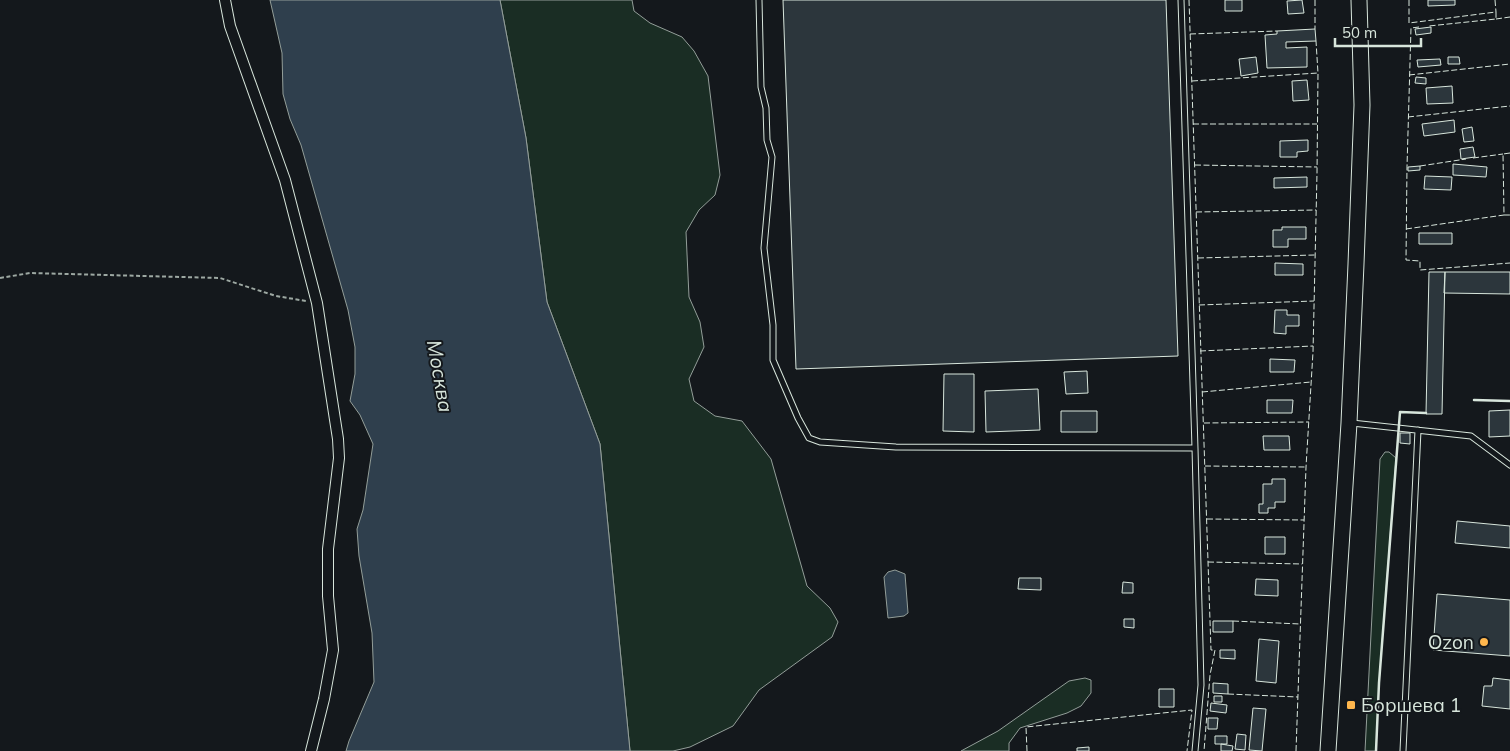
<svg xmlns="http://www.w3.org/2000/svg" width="1510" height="751" font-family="Mulish,sans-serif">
<rect width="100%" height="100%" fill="#14181c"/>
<!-- green -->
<path fill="#1a2d24" stroke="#939e99" d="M500,0h132l2,11 16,12 32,14 12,14 14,25 12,99 -5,20 -16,15 -13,22 3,65 11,25 4,25 -15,32 5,22 21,15 27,5 29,38 36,127 23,22 8,14 -6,15 -73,53 -26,36 -43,21 -17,4h-43l-30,-307 -53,-142 -21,-164z
M1385,452h4l7,6 -17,225 -3,68h-11l15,-292z
M1085,678l6,2v13l-10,13 -14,7 -47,15 -11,15v8h-48l37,-20 71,-50z"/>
<!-- water -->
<path fill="#2f3f4d" stroke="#939e99" d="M270,0h230l26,138 21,164 53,142 30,307h-284l3,-10 25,-59 -2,-49 -13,-77 -2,-27 6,-19 10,-66 -13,-29 -10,-14 5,-27v-27l-7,-37 -47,-165 -11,-26 -7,-25 -1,-41z
M895,570l10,4 3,39 -4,3 -16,2 -4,-41 4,-5z"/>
<!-- building -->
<path fill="#2c363c" stroke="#d8e6dc" d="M783,0h383l12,356 -382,13z
M1225,0h17v11h-17z
M1302,0l2,13 -16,1 -1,-13z
M1428,0h27v5l-27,1z
M1431,27v6l-15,2 -1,-6z
M1315,29l1,12 -30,1v6l21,-1v20l-40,1 -2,-33 12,-1v-3z
M1256,57l2,16 -17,3 -2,-17z
M1448,57h11l1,7h-12z
M1440,59l1,6 -23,2 -1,-7z
M1416,77l10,1v6l-11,-1z
M1307,80l2,20 -16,1 -1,-20z
M1452,86l1,17 -26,1 -1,-16z
M1454,120l1,12 -31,4 -2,-12z
M1472,127l2,14 -10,1 -2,-13z
M1308,140v11l-11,1v5h-17v-16z
M1473,147l2,10 -14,2 -1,-10z
M1453,164l34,3 -1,10 -33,-2z
M1420,166v4l-12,1v-4z
M1425,176l27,1 -1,13 -27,-1z
M1307,177v10l-33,1v-10z
M1282,227h24v12h-18v8h-15v-17h9z
M1419,233h33v11h-33z
M1275,263l28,1v11h-28z
M1429,272h16l-3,142h-16z
M1445,272h65v22l-66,-1z
M1275,310h12v5h12v11h-13v8l-12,-1z
M1270,359l25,1 -1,12h-24z
M1087,371l1,22 -22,1 -2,-22z
M944,374h30v58l-31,-1z
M1038,389l2,41 -54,2 -1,-41z
M1267,400h26l-1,13h-25z
M1510,410v26l-21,1v-26z
M1061,411h36v21h-36z
M1400,433h10v11l-10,-1z
M1263,436h26l1,14h-26z
M1272,479h13v23h-10v6h-7v5h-9v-9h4v-20h9z
M1457,521l53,5v22l-55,-5z
M1265,537h20v17h-20z
M1019,578h22v12l-23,-1z
M1256,579l22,1v16l-23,-1z
M1123,582l10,1v10h-11z
M1437,594l73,6v56l-77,-6z
M1124,619h10v9l-10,-1z
M1213,621h20v11h-20z
M1259,639l20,2 -3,42 -20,-2z
M1220,650h15v9l-15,-1z
M1493,678l17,2v29l-28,-3 2,-20h8z
M1213,683l15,1v10l-15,-1z
M1159,689h15v18h-15z
M1214,696h8v6h-8z
M1211,703l16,2 -1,8 -16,-2z
M1253,708l13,1 -4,42 -13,-1z
M1208,718h10l-1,11h-9z
M1237,734l9,1 -1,15 -10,-1z
M1215,736h12v8h-12z
M1221,744l12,2 -1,5h-11z
M1089,747v4h-12v-3z"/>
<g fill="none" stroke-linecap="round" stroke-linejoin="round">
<!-- lane casing -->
<g stroke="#d8e6dc" stroke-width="7">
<path id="lane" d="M759,0l2,87 5,21 1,32 5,17 -8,91 9,77v35l25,58 11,20 11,4 76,5 299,1 6,237 -6,66
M1181,0l14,448
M1352,423l119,13 39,29
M1403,751l15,-321"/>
</g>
<!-- street casing -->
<g stroke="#d8e6dc" stroke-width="12">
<path id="street" d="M225,0l5,26 55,154 32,123 21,136 1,19 -11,91v47l5,54 -9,49 -13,52"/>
</g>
<!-- secondary casing -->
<g stroke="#d8e6dc" stroke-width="17">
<path id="secondary" d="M1328,751l21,-328 7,-159 6,-159 -3,-105"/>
</g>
<!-- path -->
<path stroke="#9da8a2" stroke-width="2" stroke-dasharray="4 2.5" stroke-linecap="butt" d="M0,278l30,-5 190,5 56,18 30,5"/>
<!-- lane -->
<use href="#lane" stroke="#14181c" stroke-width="5"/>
<!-- street -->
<use href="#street" stroke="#14181c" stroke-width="10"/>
<!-- secondary -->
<use href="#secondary" stroke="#14181c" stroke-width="15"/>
<!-- fence -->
<path stroke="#d8e6dc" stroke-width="1" stroke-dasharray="6 2.5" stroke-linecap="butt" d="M1189,0l22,650h4l-5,25 -6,76
M1315,0v29
M1409,0v23l87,-11v7l-67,7
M1495,0l1,12
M1496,19l14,-2
M1419,27l-8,1 -4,139 -1,93 14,1v9l90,-7
M1190,34l87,-3
M1409,75l101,-11
M1192,81l126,-8
M1408,117l102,-11
M1193,124h124
M1510,153l-7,1 1,61h6
M1473,158l30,-4
M1195,165l122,2
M1420,166l46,-7
M1196,212l120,-2
M1406,229l98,-14
M1198,258l117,-3
M1199,305l115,-4
M1200,351l113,-5
M1202,392l109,-10
M1204,423l105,-1
M1205,466l101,1
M1207,519l97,1
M1208,562l94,2
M1233,621l67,3
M1228,694l70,3
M1027,751l-1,-24 166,-17 -5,41
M1296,751l10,-284 7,-115 4,-179 1,-100 -2,-32"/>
<!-- wall -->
<path stroke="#d8e6dc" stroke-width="2.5" d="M1474,400l36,1
M1376,751l3,-68 21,-271 26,1"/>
</g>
<!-- markers -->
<g fill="#ffb74d" stroke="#14181c" stroke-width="2">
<circle cx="1484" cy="642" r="5"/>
<rect x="1346" y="700" width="10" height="10" rx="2.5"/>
</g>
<g text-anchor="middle" stroke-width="4" stroke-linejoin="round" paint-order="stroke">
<!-- poi labels -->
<g font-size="19" fill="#d8e6dc" stroke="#14181c" text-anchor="end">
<text x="1474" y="649">Ozon</text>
<text x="1361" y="712" text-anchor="start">Боршева 1</text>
</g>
<!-- water labels -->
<g font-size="20" font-style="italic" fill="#d8e6dc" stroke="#14181c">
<text transform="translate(440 376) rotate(80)" y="7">Москва</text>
</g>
</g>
<!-- scale -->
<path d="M1335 38v8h86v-8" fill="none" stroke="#d8e6dc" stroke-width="2.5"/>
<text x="1342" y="38" font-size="15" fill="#d8e6dc" stroke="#14181c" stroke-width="4" paint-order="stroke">50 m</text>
</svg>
